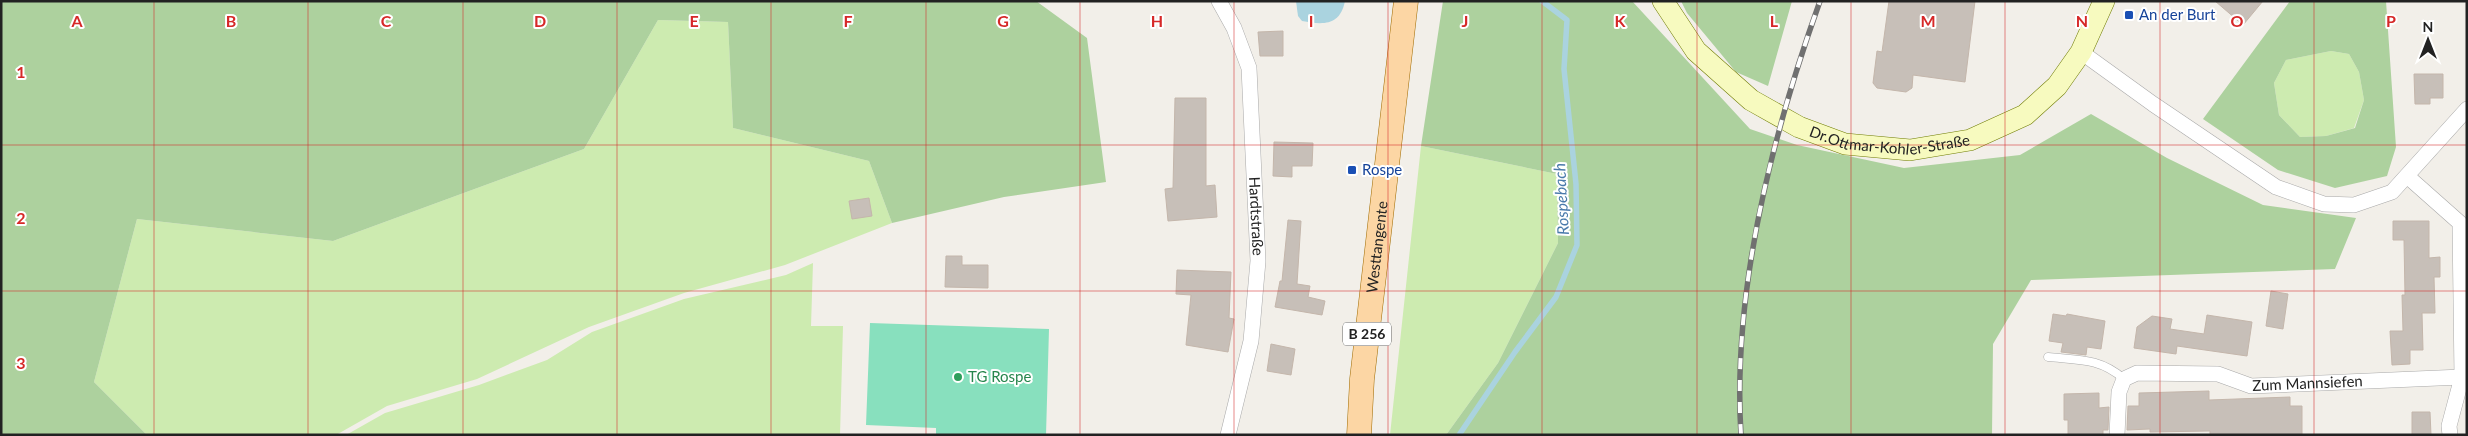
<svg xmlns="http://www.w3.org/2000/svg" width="2468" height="436" font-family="Lato,sans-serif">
<rect width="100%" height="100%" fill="#f2efe9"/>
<!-- grass -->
<path fill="#cdebb0" d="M658,20l70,2 5,106 136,33 23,62 -107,42 -101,28 -95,34 -112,52 -90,27 -51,29h-189l-53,-53 43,-163 196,22 251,-92z
M2331,51l18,3 10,18 5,28 -10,28 -28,8 -26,1 -21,-22 -5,-32 12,-23z
M1421,146l136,28 1,69 -60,120 -52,72h-56z
M813,263l-2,63h32l-3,109h-494l39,-22 94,-28 68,-25 45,-28 92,-33 102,-24z"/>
<!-- forest -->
<path fill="#add19e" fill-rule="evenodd" d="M1,1h1035l51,37 19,144 -102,15 -112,26 -23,-62 -136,-33 -5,-106 -70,-2 -74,129 -251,92 -196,-22 -43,163 53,53h-146z
M1443,1h189l118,128 47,16 107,23 116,-13 71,-41 76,44 96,47 93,13 -21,51 -304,11 -38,64 -1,91h-546l52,-72 60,-120 -1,-69 -136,-28z
M1681,1h111l-24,85 -32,-14 -49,-59z
M2290,1h96l10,146 -9,29 -52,12 -57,-18 -75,-51zM2331,51l18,3 10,18 5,28 -9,28 -29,8 -26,1 -21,-22 -5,-32 12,-23z"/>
<!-- pitch -->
<path fill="#88e0be" d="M870,323l179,6 -3,106h-110v-7l-70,-3z"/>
<!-- water -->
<path fill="#aad3df" d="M1296,1h49c-5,25 -22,24 -43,20l-4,-5z"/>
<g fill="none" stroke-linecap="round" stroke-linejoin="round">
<!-- stream -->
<path stroke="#aad3df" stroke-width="5.5" d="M1459,435l56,-83 41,-55 21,-52 -1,-61 -12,-115 3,-49 -25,-19"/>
</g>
<!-- building -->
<path fill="#c7bfb8" stroke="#c4b6ab" d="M1889,1h86l-10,81 -52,-7 -1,13 -6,4 -29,-4 -4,-5 4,-32 5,1z
M2215,1h48l-20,24z
M1283,31v25h-23l-2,-24z
M2414,74h29v24h-13v6h-15z
M1175,98h31v88l9,-1 2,32 -49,4 -3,-32 8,-1z
M1274,142l39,1 -1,23h-20v11l-19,-1z
M869,198l3,18 -20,3 -3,-18z
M1288,220l13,1 -4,63 13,2 -2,11 17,4 -3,14 -47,-8 5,-26h2z
M2393,221h36v37l11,-1v20h-6l1,36h-13l1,37h-13v14l-18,1 -2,-34h13l-1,-36h3l-1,-55h-11z
M946,256h16v9h26v23l-43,-1z
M1177,270l54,2 -2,46 5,1 -6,33 -42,-7 5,-50 -15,-1z
M2271,291l17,3 -5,35 -17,-3z
M2053,314l13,2 1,-2 38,7 -4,28 -14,-2 -1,8 -25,-3 2,-9 -14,-2z
M2207,315l45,7 -5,34 -70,-10 -1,8 -42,-6 3,-21 15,-11 20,3 -2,10 34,5z
M1271,344l24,5 -4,26 -24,-4z
M2209,391v9l81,-3v9h12v29h-92v-4l-60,1v-3l-23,1 1,-24h11v-13z
M2099,393v15l10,-1 -1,23h-5v5h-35v-15h-4v-26z
M2412,412h18l1,23h-19z"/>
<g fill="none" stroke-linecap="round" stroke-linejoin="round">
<!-- lane casing -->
<g stroke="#a9a9a9" stroke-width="9">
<path id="lane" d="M2048,357c31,3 52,1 76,22"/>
</g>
<!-- street casing -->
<g stroke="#a9a9a9" stroke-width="16">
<g id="street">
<path id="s1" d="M1219,1l15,27 15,40 9,193 -7,80 -23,94"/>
<path d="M2081,52l72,52 123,83 48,17 30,1 38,-13 75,-83"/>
<path d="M2407,176l53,47 2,154 -13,49 1,9"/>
<path id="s2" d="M2117,435l2,-43 5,-13 13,-6 81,1 33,12 211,-9"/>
</g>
</g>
<!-- secondary casing -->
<g stroke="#707d05" stroke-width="22">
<g id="secondary">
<path id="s3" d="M1663,1l33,50 55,49 48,27 46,17 65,6 60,-10 55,-25 32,-29 24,-34 23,-51"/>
</g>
</g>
<!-- primary casing -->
<g stroke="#a06b00" stroke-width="25">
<g id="primary">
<path id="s4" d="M1359,435l3,-56 44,-378"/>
</g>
</g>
<!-- lane -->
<use href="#lane" stroke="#fff" stroke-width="8"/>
<!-- street -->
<use href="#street" stroke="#fff" stroke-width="15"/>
<!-- secondary -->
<use href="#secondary" stroke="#f7fabf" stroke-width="21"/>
<!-- primary -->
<use href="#primary" stroke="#fcd6a4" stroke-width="24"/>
<!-- rail casing -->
<g stroke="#707070" stroke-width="5.5">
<path id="rail" d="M1741,435c-9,-144 31,-300 79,-434"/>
</g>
<!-- rail -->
<use href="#rail" stroke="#fff" stroke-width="4" stroke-dasharray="11" stroke-linecap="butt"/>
</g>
<!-- grid -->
<path fill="none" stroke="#d62828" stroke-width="1" stroke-opacity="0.55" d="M154,1v434M308,1v434M463,1v434M617,1v434M771,1v434M926,1v434M1080,1v434M1234,1v434M1388,1v434M1542,1v434M1697,1v434M1851,1v434M2005,1v434M2160,1v434M2314,1v434M1,145h2466M1,291h2466"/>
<!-- markers -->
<g fill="#1a4fb4" stroke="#fff" stroke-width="2">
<rect x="2124" y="10" width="10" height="10" rx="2.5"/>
<rect x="1347" y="165" width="10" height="10" rx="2.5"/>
</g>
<circle fill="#2e9e5b" stroke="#fff" stroke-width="2" cx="958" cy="377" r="5"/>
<g text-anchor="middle" stroke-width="4" stroke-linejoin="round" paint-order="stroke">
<!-- shield labels -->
<rect fill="#fff" stroke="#646464" stroke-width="1" x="1343" y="322.5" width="48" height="23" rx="4"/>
<g font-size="14" font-weight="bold" fill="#222">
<text x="1367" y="339">B 256</text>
</g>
<!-- transit labels -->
<g font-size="15" fill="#164399" stroke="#fff" text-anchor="start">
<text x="2139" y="20">An der Burt</text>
<text x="1362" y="175">Rospe</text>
</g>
<!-- street labels -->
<g font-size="15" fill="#222" stroke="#fff">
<text dy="5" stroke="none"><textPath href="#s3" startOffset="282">Dr.Ottmar-Kohler-Straße</textPath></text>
<text dy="5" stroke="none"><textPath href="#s1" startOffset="222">Hardtstraße</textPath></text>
<text dy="5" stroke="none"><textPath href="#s4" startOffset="189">Westtangente</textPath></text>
<text dy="5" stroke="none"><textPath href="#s2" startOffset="244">Zum Mannsiefen</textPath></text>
</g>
<!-- leisure labels -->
<g font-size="15" fill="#27864d" stroke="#fff" text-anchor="start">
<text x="968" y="382">TG Rospe</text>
</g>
<!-- water labels -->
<g font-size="16" font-style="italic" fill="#4a7aab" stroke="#fff">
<text transform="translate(1561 199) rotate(-93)" y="6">Rospebach</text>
</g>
</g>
<g font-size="16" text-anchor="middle" font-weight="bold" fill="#d62828" stroke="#fff" stroke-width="4" stroke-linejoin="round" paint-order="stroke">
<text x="77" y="27">A</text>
<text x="231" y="27">B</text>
<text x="386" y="27">C</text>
<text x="540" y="27">D</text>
<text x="694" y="27">E</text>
<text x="848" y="27">F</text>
<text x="1003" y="27">G</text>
<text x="1157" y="27">H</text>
<text x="1311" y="27">I</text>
<text x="1465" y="27">J</text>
<text x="1620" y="27">K</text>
<text x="1774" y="27">L</text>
<text x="1928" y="27">M</text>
<text x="2082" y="27">N</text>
<text x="2237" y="27">O</text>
<text x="2391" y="27">P</text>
<text x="21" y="78">1</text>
<text x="21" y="224">2</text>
<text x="21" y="369">3</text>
</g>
<!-- border -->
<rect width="2468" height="436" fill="none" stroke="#222222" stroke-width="5"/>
<!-- north arrow -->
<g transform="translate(2428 40)" stroke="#ffffff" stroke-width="4" paint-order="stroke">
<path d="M0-4L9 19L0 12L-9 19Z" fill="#222222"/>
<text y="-8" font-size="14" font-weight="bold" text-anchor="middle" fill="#222222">N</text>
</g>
</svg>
